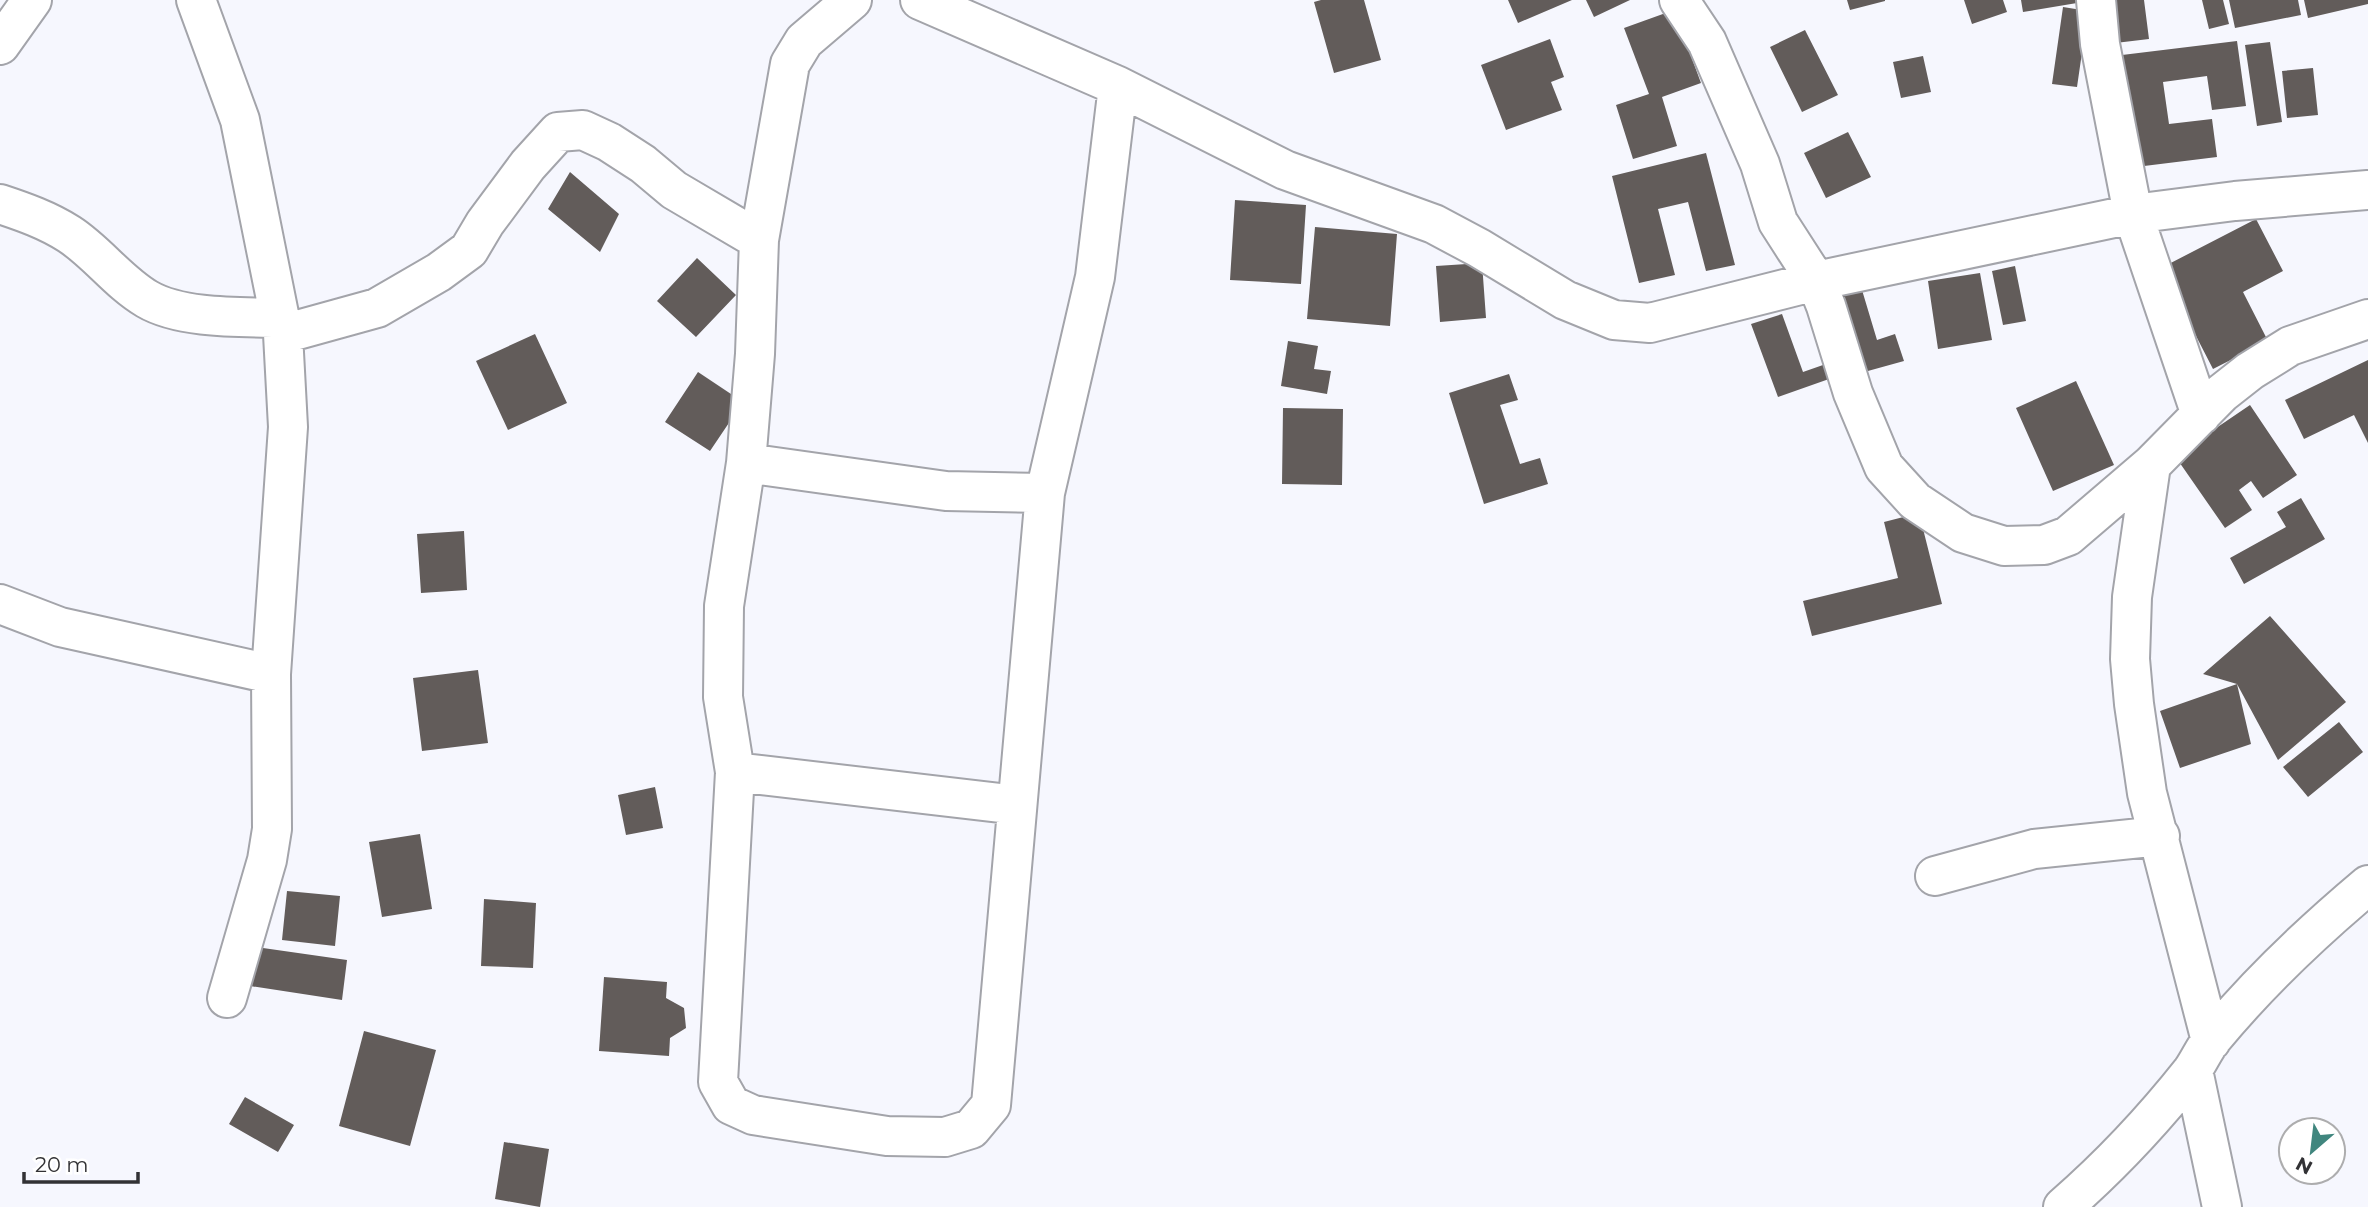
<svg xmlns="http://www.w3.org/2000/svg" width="2368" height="1207" font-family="Montserrat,sans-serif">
<rect width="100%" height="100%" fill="#f6f7fe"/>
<!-- building -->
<path fill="#625c5a" d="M1321,0h43l17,60 -47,13 -20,-71z
M1508,0h64l-54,23z
M1586,0h44l-36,17z
M1847,0h38v1l-35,9z
M1964,0h39l4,12 -35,12z
M2021,0h61l1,2 -60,10z
M2102,0h42l5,39 -42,5z
M2202,0h21l6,24 -20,5z
M2229,0h69l3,15 -66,13z
M2304,0h64v4l-60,14z
M2063,7l25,4 -11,76 -25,-3z
M1674,10l27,73 -39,14 15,49 -44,13 -17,-54 33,-11 -25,-66z
M1805,30l33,65 -36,17 -32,-65z
M1550,39l14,38 -13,5 11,28 -56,20 -25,-65z
M2237,41l9,65 -34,4 -5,-34 -44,6 6,42 43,-5 5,38 -81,10 -14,-112z
M2270,42l12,80 -25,4 -12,-81z
M1923,56l8,36 -30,6 -8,-36z
M2313,68l5,47 -31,3 -5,-47z
M1848,132l23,45 -45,21 -22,-45z
M1706,153l29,112 -29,6 -18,-69 -30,7 17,66 -36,8 -27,-107z
M570,172l49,42 -19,38 -52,-43z
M1235,200l71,5 -5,79 -71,-4z
M2256,219l27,52 -40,21 25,49 -55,28 -52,-101z
M1315,227l82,7 -7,92 -83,-7z
M697,258l39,37 -40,42 -39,-36z
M1482,263l4,55 -46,4 -4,-56z
M2015,266l11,55 -23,4 -11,-54z
M1980,273l12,67 -54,9 -10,-68z
M1862,290l15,50 18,-6 9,27 -47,13 -23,-75z
M1782,314l21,58 20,-7 6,14 -51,18 -27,-73z
M535,334l32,69 -59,27 -32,-69z
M1288,341l30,5 -4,23 17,2 -4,23 -46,-8z
M2368,360v83l-14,-28 -50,24 -19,-39z
M698,372l45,30 -33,49 -45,-29z
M1509,374l9,26 -18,5 20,59 20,-6 8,26 -64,20 -35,-111z
M2076,381l38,84 -61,26 -37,-83z
M2250,405l47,70 -34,23 -12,-17 -12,9 13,20 -27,18 -50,-72z
M1283,408l60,1 -1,76 -60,-1z
M2301,498l24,41 -81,45 -14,-26 56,-31 -9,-15z
M1919,513l23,91 -130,32 -9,-35 95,-23 -14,-56z
M464,531l3,59 -46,3 -4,-59z
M2270,616l76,86 -68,58 -41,-76 14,60 -71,24 -20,-57 77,-27 -34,-10z
M478,670l10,73 -66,8 -9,-73z
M2339,722l24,30 -55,45 -25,-30z
M655,787l8,41 -37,7 -8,-40z
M420,834l12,75 -50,8 -13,-75z
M287,891l53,5 -5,50 -53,-6z
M484,899l52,4 -3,65 -52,-2z
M256,947l91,13 -5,40 -92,-14z
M604,977l63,5 -1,16 18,10 2,20 -16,10 -1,18 -70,-5z
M364,1031l72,19 -26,96 -71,-20z
M245,1097l49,28 -16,27 -49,-28z
M504,1142l45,7 -9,58 -45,-8z"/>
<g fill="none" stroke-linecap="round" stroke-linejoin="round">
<!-- minor casing -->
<g stroke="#a3a4aa" stroke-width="42">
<path id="minor" d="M196,0l44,120 43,214 5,93 -17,247 1,155 -5,31 -40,138
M852,0l-48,41 -14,23 -31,176 -4,114 -9,109 -22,143 -1,91 12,75 -17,310 13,23 22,10 134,21 58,1 26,-8 20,-24 54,-612 50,-216 23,-191
M920,0l198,86 167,84 149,54 45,24 86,52 49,20 36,3 166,-42 317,-67 102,-13 133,-11
M1679,0l28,42 53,122 18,58 38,59 10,25 27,87 31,74 31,34 48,32 41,13 40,-1 24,-9 83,-71 71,-72 28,-22 40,-25 78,-27
M2096,0l4,44 33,170 68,201
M0,45l32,-45
M0,204c24,8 47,16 69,30 28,18 49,48 78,65 34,20 94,18 132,19
M283,334l94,-26 62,-36 30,-22 16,-27 43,-58 30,-33 25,-2 26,12 34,22 31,26 85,50
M746,463l200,28 99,2
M2151,465l-19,132 -2,62 4,45 13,89 64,248
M0,604l60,23 211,47
M735,772l282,33
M1935,876l99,-27 126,-13
M2193,1070l29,137
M2063,1207c46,-40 91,-88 129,-136 7,-10 12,-22 20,-32 46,-56 100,-107 156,-154"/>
</g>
<!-- minor -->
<use href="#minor" stroke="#fff" stroke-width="38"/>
</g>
<!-- north arrow -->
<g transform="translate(2312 1151) rotate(208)"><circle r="33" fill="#ffffff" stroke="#adadae" stroke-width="2"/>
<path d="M0-5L12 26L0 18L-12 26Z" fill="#40867e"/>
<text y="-10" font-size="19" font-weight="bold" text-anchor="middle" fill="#323235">N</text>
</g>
<!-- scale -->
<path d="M24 1172v10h114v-10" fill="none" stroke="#323235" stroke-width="3.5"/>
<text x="35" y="1172" font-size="21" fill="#323235" stroke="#ffffff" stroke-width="5" paint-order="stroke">20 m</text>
</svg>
